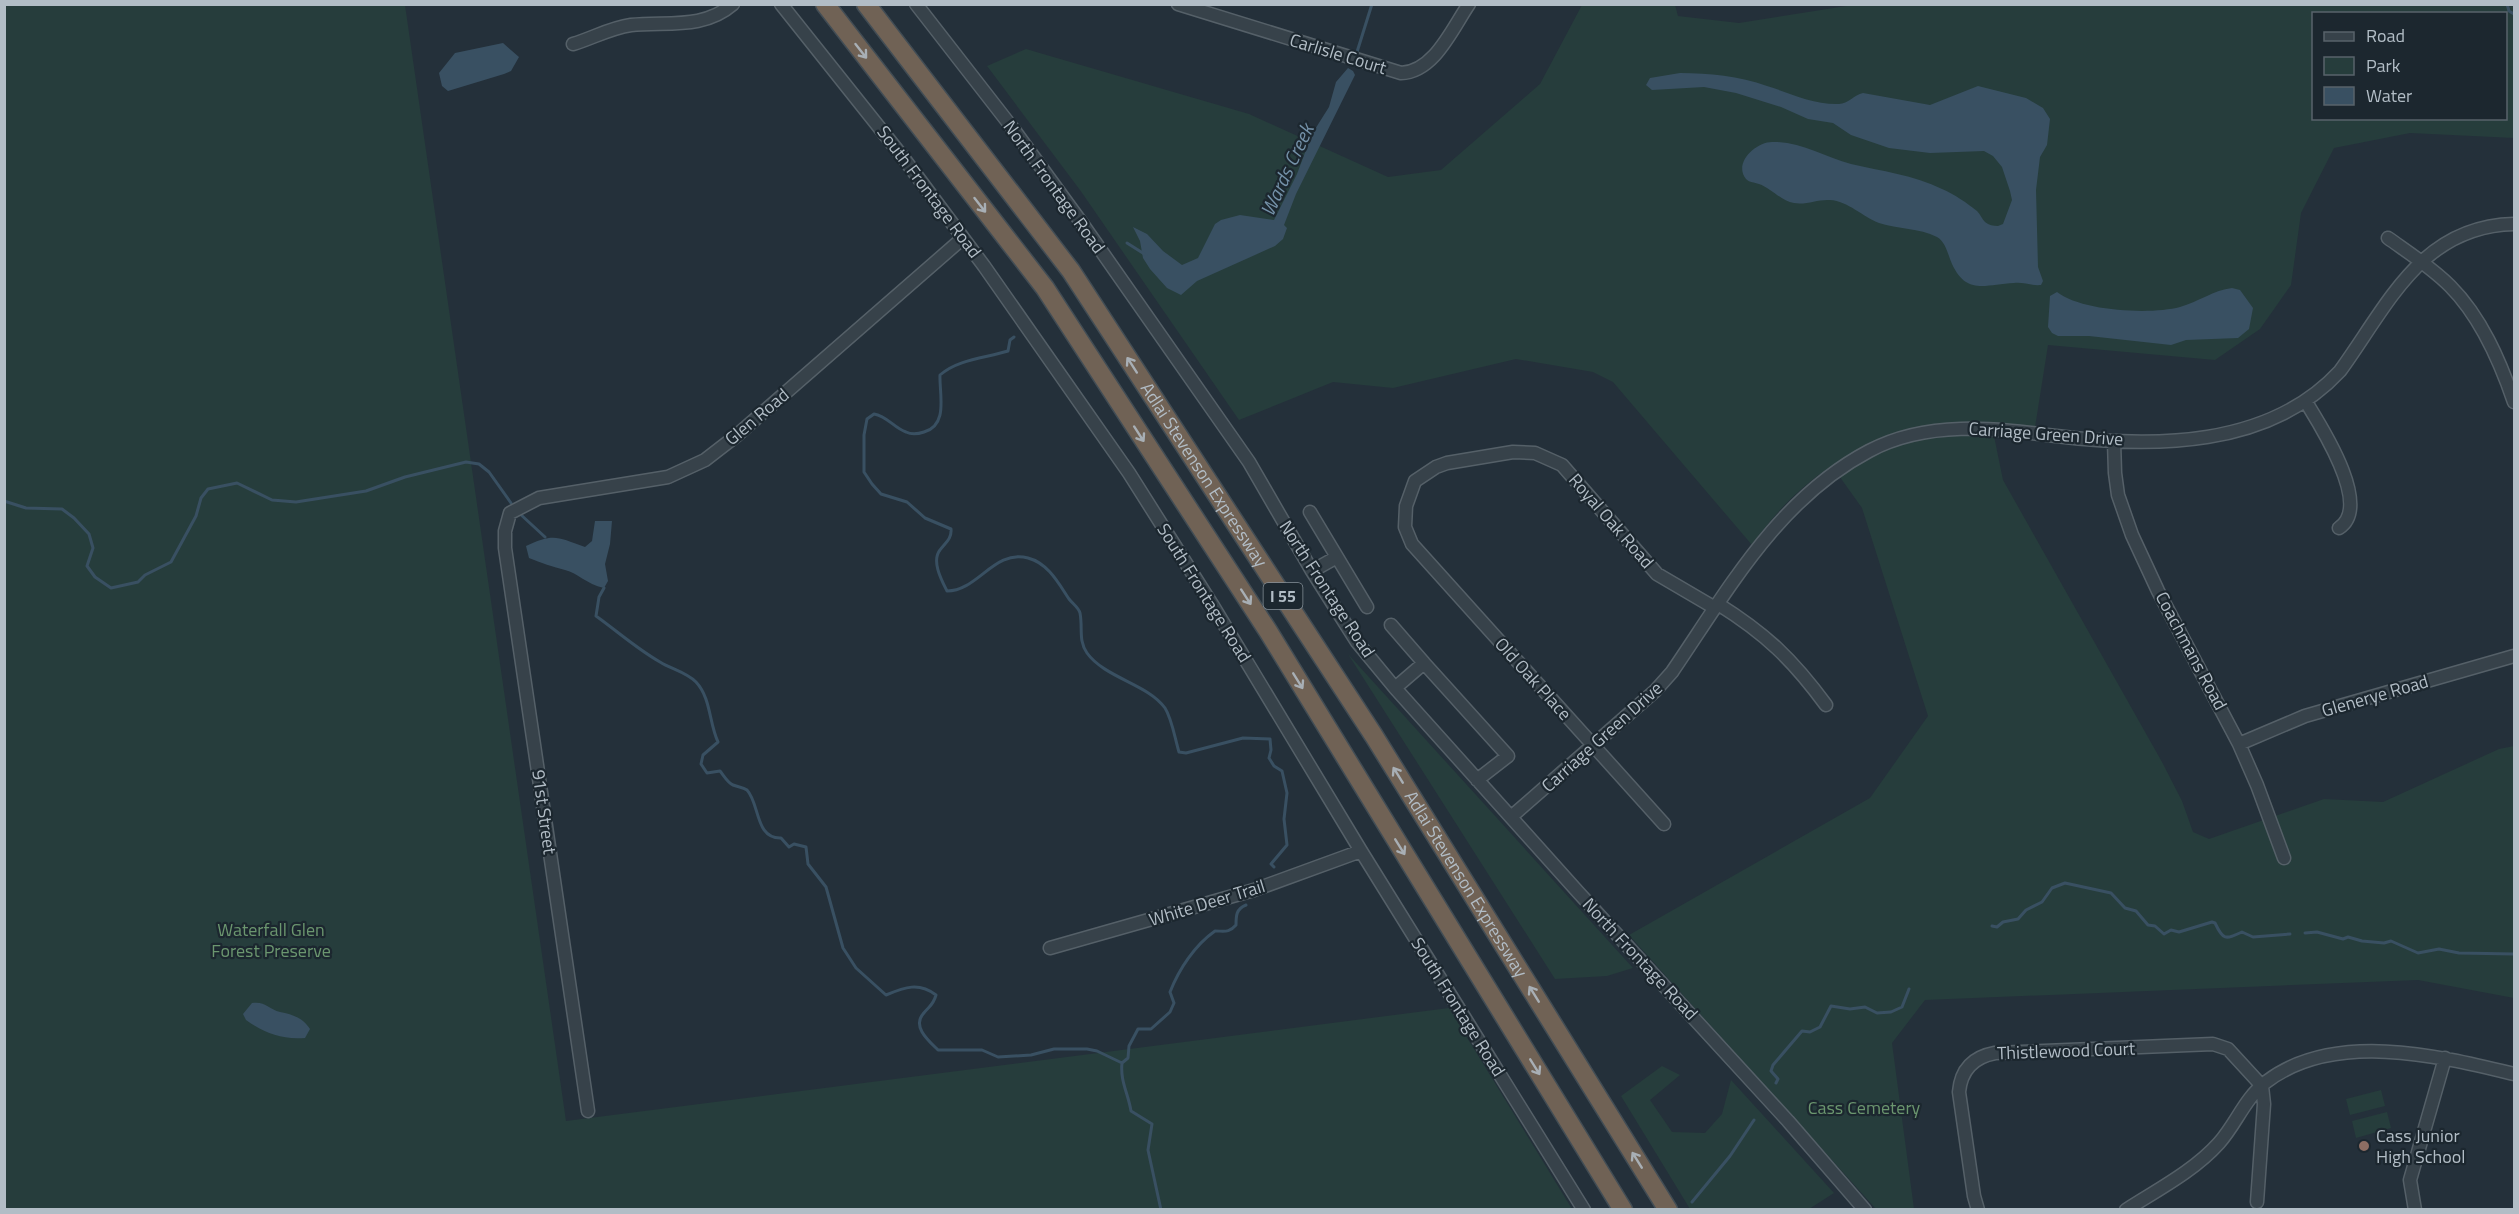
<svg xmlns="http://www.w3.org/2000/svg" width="2519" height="1214" font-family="'Titillium Web',sans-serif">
<rect width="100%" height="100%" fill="#24303a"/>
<!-- green -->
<path fill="#263d3c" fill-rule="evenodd" d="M5,4l400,1 161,1116 883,-113 123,201 -1567,1z
M1859,4l655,1v133l-104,-5 -76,15 -33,65 -10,72 -31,44 -45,31 -167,-15 -15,95 -39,-4 9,44 159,282 20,39 11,31 16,7 115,-40 59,3 116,-53 15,-3v252l-96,-18 -493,20 -33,43 22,166h-38l-247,-274 241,-137 58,-82 -66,-208 -30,-42c-32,20 -59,49 -80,79l-139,-163 -20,-10 -77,-13 -123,29 -60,-6 -94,38 -159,-230 -93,-124 39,-17 223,65 139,63 53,-7 99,-86 42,-79h93l3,11 61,7zM2314,14h192v104h-192z
M1348,654l285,314 -26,8 -52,3z
M1662,1066l18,9 -30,25 22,32 33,1 17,-19 9,-34 103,113 -25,16h-119l-69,-113z
M2381,1090l4,16 -35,9 -4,-16z
M2387,1112l4,16 -35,10 -4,-17z"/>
<!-- water -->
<path fill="#395062" d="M503,43l16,14 -8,14 -7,3 -56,17 -6,-5 -3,-13 16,-20z
M1348,68l5,3 2,4 -59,119 -12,31 3,3 -4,11 -8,7 -78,35 -16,14 -14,-7 -17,-19 -7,-11 -3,-17 -7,-14 14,7 16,17 19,14 16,-7 17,-34 6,-4 19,-5 34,5 23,-46 15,-40 17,-27 7,-25z
M1680,73c29,0 59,3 87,13 23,7 47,19 72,18 9,0 15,-9 24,-11l67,12 48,-19 48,12 17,10 7,11 -3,26 -7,12 -4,33 2,77 5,14 -2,4c-9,1 -17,-3 -27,-2 -28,1 -47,13 -62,-19 -4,-9 -6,-22 -15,-27 -18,-9 -39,-8 -58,-14 -16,-6 -31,-22 -49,-23 -12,-1 -23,5 -36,3 -13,-2 -23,-15 -35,-19 -5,-2 -9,-1 -13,-5 -13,-16 10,-37 26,-37 27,-1 53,15 79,22 30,7 63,11 91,25 12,5 25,14 35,22 3,3 5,8 8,11 4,3 8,4 13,4l5,-2 9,-24 -2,-9 -8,-24 -9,-11 -9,-5 -54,2 -41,-5 -38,-13 -18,-12 -25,-4 -27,-12 -45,-14 -32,-6 -52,3 -6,-5 4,-7z
M2232,288l8,2 13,18 -4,21 -11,9 -52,2 -15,5 -82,-9h-31l-6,-3 -4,-6 2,-31 7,-4c24,19 93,23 123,15 18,-5 34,-17 52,-19z
M595,521h17l-2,23 -5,20 3,17 -4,7c-18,-4 -26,-15 -39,-18 -12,-3 -24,-7 -36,-12l-3,-12c28,-13 31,-9 59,1l7,-6z
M252,1003c13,-2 17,6 28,9 12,2 23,6 30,17l-5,9c-23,2 -41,-5 -59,-18l-3,-6z"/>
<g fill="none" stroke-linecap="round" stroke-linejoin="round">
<!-- stream -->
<path stroke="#395062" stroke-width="3" d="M2507,4l2,7 5,3
M1357,52l15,-48
M1127,243l19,12
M1014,337l-4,3 -2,11c-22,7 -50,8 -68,24 -1,18 9,50 -16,57 -6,2 -12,3 -18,0 -12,-4 -19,-16 -32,-18l-7,5 -3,16v37l8,12 9,10 26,8 18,16 26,11c1,10 -6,14 -11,21 -9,11 2,31 7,41 31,0 47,-42 81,-33 20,5 31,26 41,41 4,5 10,9 11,14 3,15 -2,27 7,40 18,25 61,31 78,55 7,11 10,31 14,44l7,1 57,-15 27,1 1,11 -2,8 5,8 8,5 5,22 -3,26 3,26 -16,19 3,3
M4,501l22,7 36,1 12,9 15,16 4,14 -6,18 8,11 16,11 27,-6 7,-7 26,-13 25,-46 5,-18 7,-9 29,-6 35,17 24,2 70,-11 39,-14 61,-15 13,2 10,8 22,31
M519,513l26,24
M604,588l-5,9 -3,19c21,15 41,33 64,46 11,7 26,10 36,20 15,16 13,41 22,60l-15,13 -2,9 6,9 13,-2c4,5 8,12 13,14 5,2 10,2 14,5 13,14 8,49 34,48l8,9 5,-3 12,3 2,17 18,23 17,61 13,20 30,27c19,-8 33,-13 50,0 -3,11 -7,11 -13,19 -11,13 6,27 15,36h44l16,7 33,-2 23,-6h33l10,2 25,12
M1992,926l5,1 6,-5 15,-3 8,-9 16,-8 10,-14 13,-5 46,10 14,15 11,3 12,14 7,1 9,8 7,-4 8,2 33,-10 3,1c8,17 10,17 27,9l11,5 37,-3
M2305,933l12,-1 26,7 5,-2 14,4 22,2 7,-2 27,12 21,-4 20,4 55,1
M1122,1063l6,-5 1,-12 9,-17h13l19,-17 4,-9 -4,-11c9,-23 25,-47 45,-61 10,0 14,2 21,-6 0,-9 0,-16 10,-20
M1122,1063c-2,18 6,30 9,48l21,13 -4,26 13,60
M1776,1083l2,-4 -7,-8 2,-6 29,-34 8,1 10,-5 11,-21 19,3 15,-2 12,6 14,-1 11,-5 7,-18
M1692,1202l38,-46 24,-36"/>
<!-- minor casing -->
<g stroke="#556068" stroke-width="15">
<path id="minor" d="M781,4l121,152 82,110 145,207 84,133 148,245 223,359
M916,4l98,126 67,92 168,240 63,109 45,71 38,46 183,204 210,229 77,89
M1178,4l223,69c33,-1 51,-44 68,-69
M573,44c20,-6 37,-16 58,-19 35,-4 72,5 102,-21
M2388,238c21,15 43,29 62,48 31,31 50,75 64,116
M2306,402c14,23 67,104 33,126
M2114,441l1,32 3,22 14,40 26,56 81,153 18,41 27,73
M1310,512l27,45
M1312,571l25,-14 30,50
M1718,604c48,30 75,56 108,101
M1391,625l33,38
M1395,688l29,-25 84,93 -31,24
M2239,744l66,-28 209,-60
M1511,817l144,-126 17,-19c56,-82 106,-173 197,-221 58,-31 125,-23 187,-15 97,12 213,12 284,-65 48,-66 81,-145 174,-147
M1664,824l-252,-280 -7,-17 1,-21 9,-25 21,-14 11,-4 66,-11 22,1 27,12 95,109 58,34
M1050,948l204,-58 107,-39
M588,1111l-83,-563v-17l5,-18 29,-15 129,-21 37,-17 31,-24 227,-198
M1978,1210l-4,-14 -15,-104c2,-22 14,-35 36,-39l218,-9 15,5 34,37 2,18 -7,98
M2126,1210c31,-20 68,-39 93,-67 17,-19 26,-45 47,-61 68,-52 173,-26 248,-8
M2415,1210l-5,-30 35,-122"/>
</g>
<!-- highway casing -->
<g stroke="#424d55" stroke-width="21">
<g id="highway">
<path d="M825,4l220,284 223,343 355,579"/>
<path id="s1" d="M866,4l205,267 303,465 294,474"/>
</g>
</g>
<!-- minor -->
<use href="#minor" stroke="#37424a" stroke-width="12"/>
<!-- highway -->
<use href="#highway" stroke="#706255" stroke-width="18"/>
</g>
<!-- one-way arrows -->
<defs><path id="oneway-shaft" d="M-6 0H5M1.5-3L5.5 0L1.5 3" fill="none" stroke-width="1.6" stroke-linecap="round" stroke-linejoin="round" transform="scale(1.5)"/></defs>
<g stroke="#a8afb5">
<use href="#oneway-shaft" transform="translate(861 51) rotate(52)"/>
<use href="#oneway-shaft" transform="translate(980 205) rotate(52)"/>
<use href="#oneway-shaft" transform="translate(1132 365) rotate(-123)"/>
<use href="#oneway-shaft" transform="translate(1139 434) rotate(57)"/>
<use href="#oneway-shaft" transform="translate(1246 597) rotate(57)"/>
<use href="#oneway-shaft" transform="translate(1298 681) rotate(58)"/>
<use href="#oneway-shaft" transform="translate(1398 775) rotate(-122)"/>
<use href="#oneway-shaft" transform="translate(1400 847) rotate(58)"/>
<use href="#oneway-shaft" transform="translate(1534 994) rotate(-122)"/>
<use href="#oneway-shaft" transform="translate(1535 1067) rotate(58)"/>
<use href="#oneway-shaft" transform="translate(1637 1160) rotate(-122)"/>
</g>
<!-- markers -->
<circle fill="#8d6e63" stroke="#1c272f" stroke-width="2" cx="2364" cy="1146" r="6"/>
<g text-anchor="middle" stroke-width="4.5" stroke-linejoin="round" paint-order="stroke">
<!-- shield labels -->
<rect fill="#1c272f" stroke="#859099" stroke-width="1.5" x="1263.5" y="583" width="39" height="26" rx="4.5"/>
<g font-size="16" font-weight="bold" fill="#b2bdc6">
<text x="1283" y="602">I 55</text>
</g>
<!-- street labels -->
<g font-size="18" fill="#b2bdc6" stroke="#1c272f">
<text transform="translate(1338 54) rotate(17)" y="6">Carlisle Court</text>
<text transform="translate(1054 187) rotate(54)" y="6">North Frontage Road</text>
<text transform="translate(929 192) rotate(53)" y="6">South Frontage Road</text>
<text transform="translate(757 417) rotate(-40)" y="6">Glen Road</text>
<text transform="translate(2046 434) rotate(4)" y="6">Carriage Green Drive</text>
<text dy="6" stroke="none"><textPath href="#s1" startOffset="580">Adlai Stevenson Expressway</textPath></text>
<text transform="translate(1611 521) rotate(49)" y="6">Royal Oak Road</text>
<text transform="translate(1327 589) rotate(57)" y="6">North Frontage Road</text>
<text transform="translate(1204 593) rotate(58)" y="6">South Frontage Road</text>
<text transform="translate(2191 651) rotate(62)" y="6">Coachmans Road</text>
<text transform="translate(1533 679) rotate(48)" y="6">Old Oak Place</text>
<text transform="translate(2375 696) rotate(-16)" y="6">Glenerye Road</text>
<text transform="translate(1602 737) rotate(-42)" y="6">Carriage Green Drive</text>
<text transform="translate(544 812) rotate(82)" y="6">91st Street</text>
<text dy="6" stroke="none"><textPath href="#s1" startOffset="1066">Adlai Stevenson Expressway</textPath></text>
<text transform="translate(1207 903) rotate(-17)" y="6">White Deer Trail</text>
<text transform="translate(1640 959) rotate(47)" y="6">North Frontage Road</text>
<text transform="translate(1458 1007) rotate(58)" y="6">South Frontage Road</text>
<text transform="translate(2066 1051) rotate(-2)" y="6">Thistlewood Court</text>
</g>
<!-- park labels -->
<g font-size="18" fill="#6b966f" stroke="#1c272f">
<text x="271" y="936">Waterfall Glen<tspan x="271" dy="21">Forest Preserve</tspan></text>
<text x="1864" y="1114">Cass Cemetery</text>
</g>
<!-- poi labels -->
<g font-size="18" fill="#b2bdc6" stroke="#1c272f" text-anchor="start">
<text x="2376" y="1142">Cass Junior<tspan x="2376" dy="21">High School</tspan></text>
</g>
<!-- water labels -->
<g font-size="20" font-style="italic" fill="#7491a8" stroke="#1c272f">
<text transform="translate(1287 170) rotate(-65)" y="7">Wards Creek</text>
</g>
</g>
<!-- border -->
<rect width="2519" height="1214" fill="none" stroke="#b2bdc6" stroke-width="12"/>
<!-- legend -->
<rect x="2312" y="12" width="195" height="108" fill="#1c272f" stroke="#58636b" stroke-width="1.5"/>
<rect x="2324" y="32" width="30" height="9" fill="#37424a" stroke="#58636b" stroke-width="1.5"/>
<text x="2366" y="42" font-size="18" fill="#b2bdc6">Road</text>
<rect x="2324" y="57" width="30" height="18" fill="#263d3c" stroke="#58636b" stroke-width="1.5"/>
<text x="2366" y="72" font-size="18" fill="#b2bdc6">Park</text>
<rect x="2324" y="87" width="30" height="18" fill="#395062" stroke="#58636b" stroke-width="1.5"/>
<text x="2366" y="102" font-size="18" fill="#b2bdc6">Water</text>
</svg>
